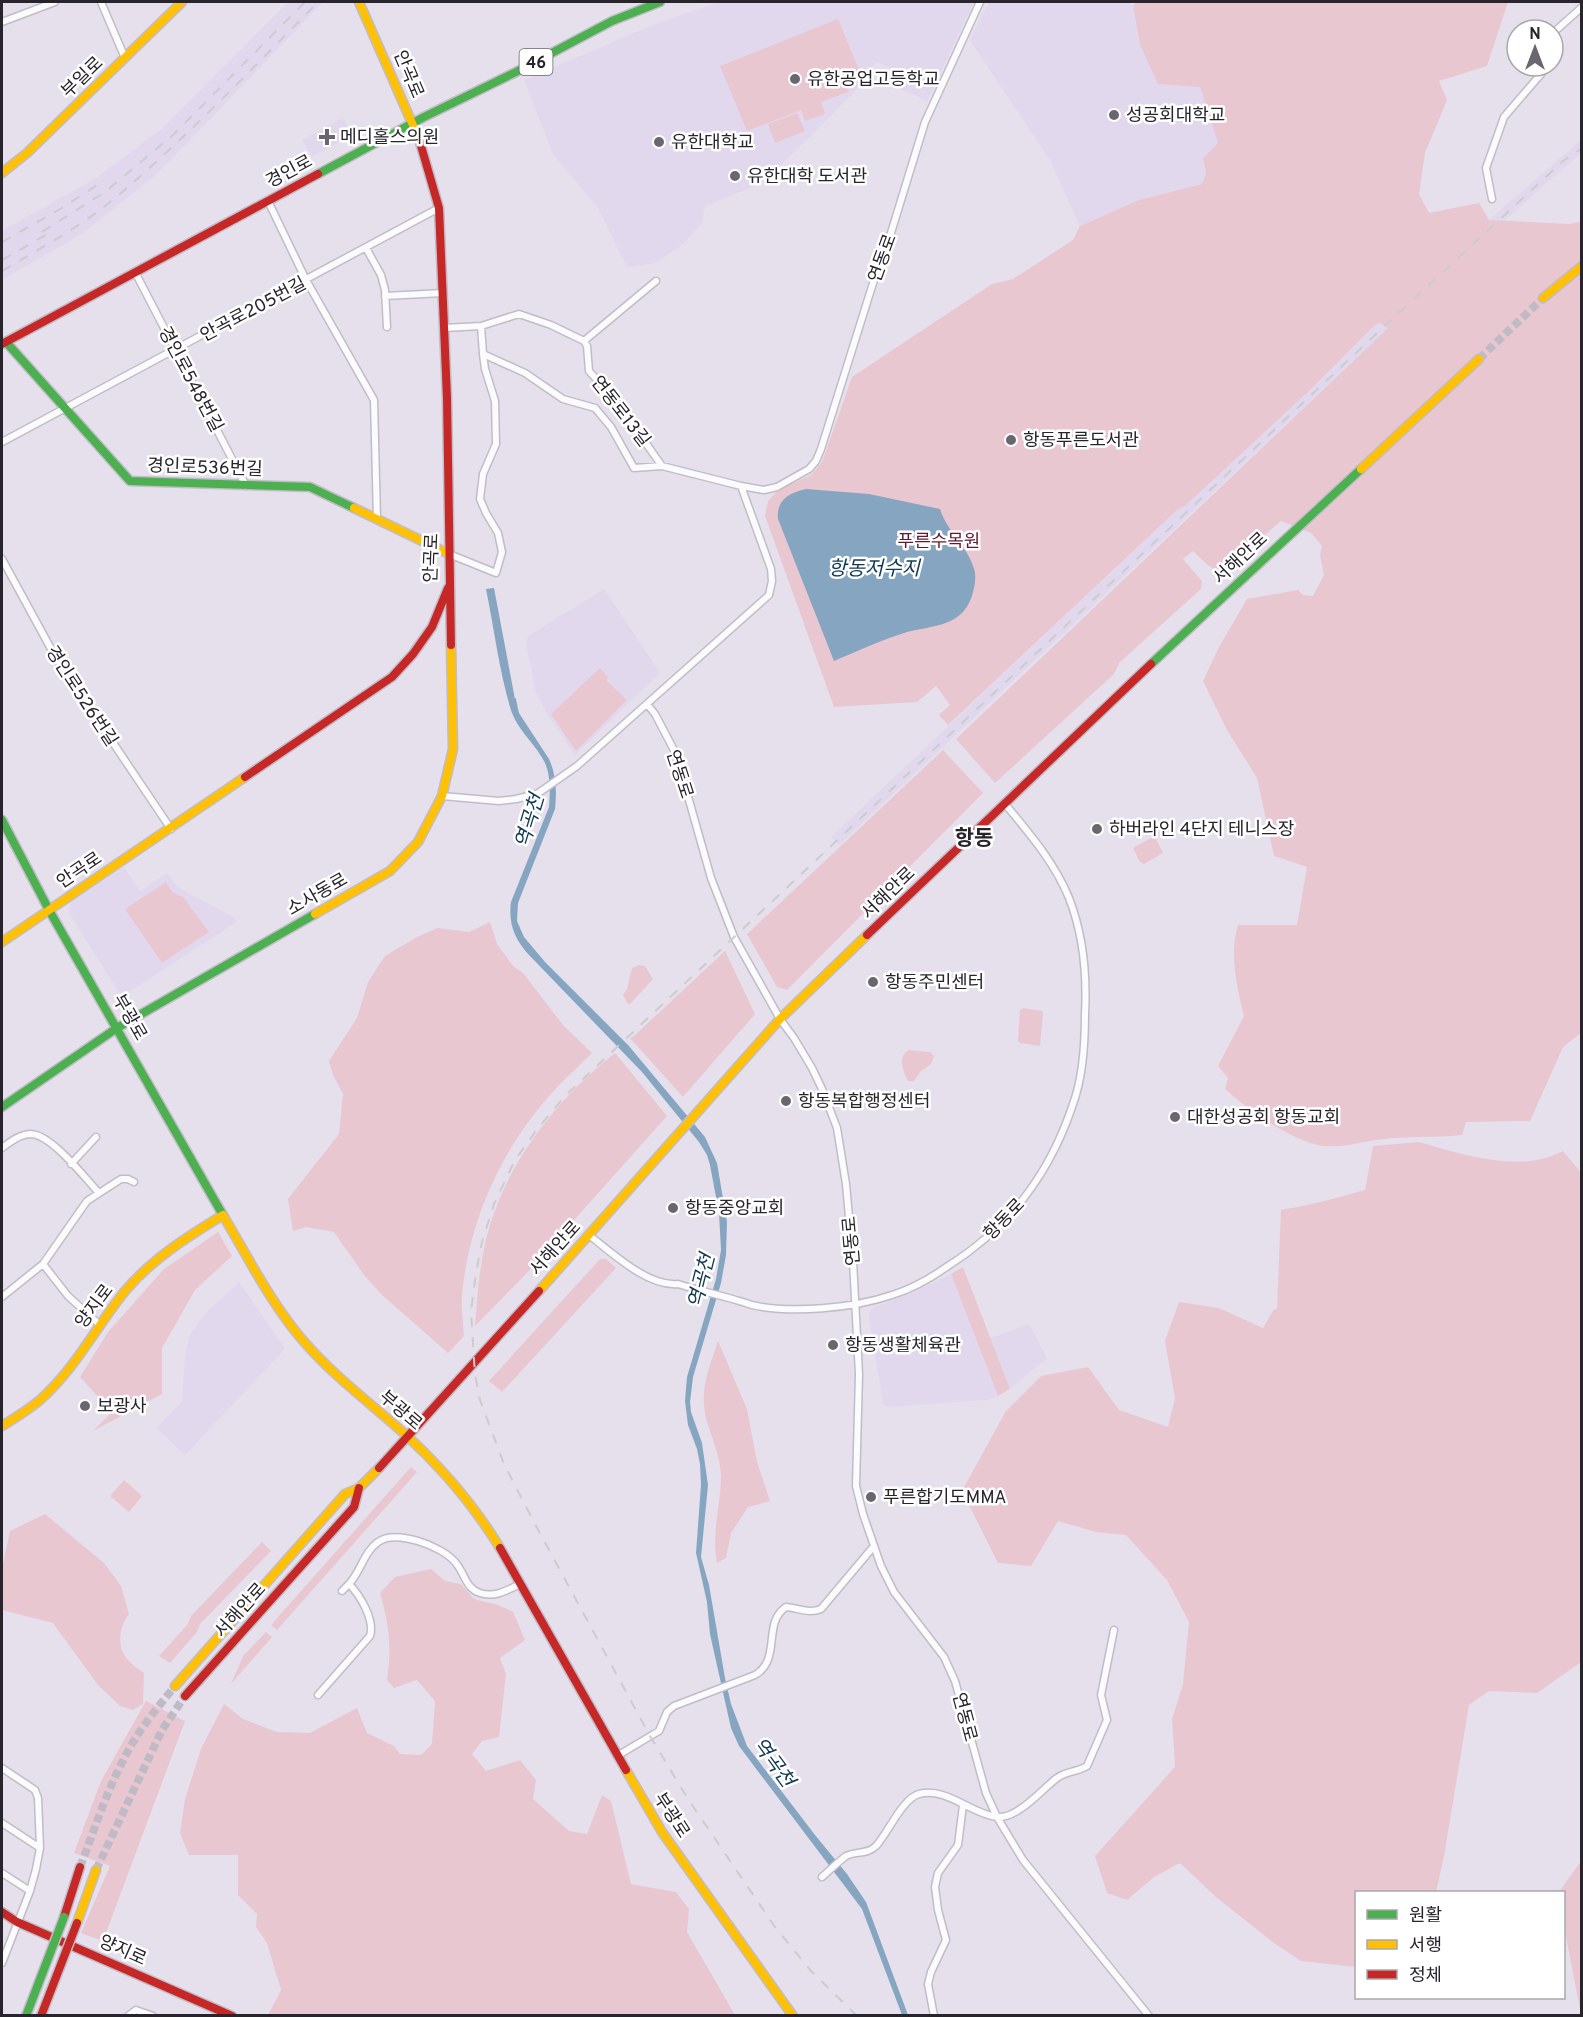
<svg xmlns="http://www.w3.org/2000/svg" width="1583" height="2017" font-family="Overpass,'Noto Sans KR',sans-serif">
<rect width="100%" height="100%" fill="#e5e0ec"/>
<!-- built -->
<path fill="#e1d8ee" d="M288,2h35l-165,171 -75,60 -81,47v-49l94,-53 67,-50z
M719,2h255l-47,99 -25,-11 -11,-22 -15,-6 -22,31 -75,74 -24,19 -50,20 -3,17 -19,21 -27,19 -29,4 -29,-59 -45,-54 -29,-74 126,-54z
M989,2h139l5,4 7,39 60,42 19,56 -16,15 3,15 -4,11 -63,16 -59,26 -29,-64 -81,-122z
M343,118l10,16 -41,23 -10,-17z
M1581,140v13l-77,68 -15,-1z
M1380,323l8,5 -549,517 -8,-8 346,-327 8,-4 124,-115 65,-65z
M604,589l56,84 -85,82 -26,-38 -13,-24 -10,-50 2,-7z
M124,867l16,24 27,-18 10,14 58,31 1,4 -111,73 -7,-4 -49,-78 1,-11z
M951,1274l47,122 -11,4 -99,7 -5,-3 -14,-86 1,-6 4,-5 40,-15z
M239,1282l46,67 -100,106 -29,-27 26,-26 3,-47 5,-21 14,-19z
M1029,1324l18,34 -37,31 -20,-51z"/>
<!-- green -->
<path fill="#e9c7d1" d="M1136,2h372l-21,64 -48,15 8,19 -22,53 -6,41 10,19 50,-10 10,17 80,4 12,-2v811l-18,14 -33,74 -64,1 -4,13c-27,3 -52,1 -78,4 -20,2 -39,9 -60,7 -28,-2 -77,-37 -99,-57l3,-11 -10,-12 26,-50c-7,-29 -15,-62 -6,-91h59l10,-58 -33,-11 -17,-78 -30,-48 -24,-49 16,-34 28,-48 51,-9 5,5 10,1 11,-21 -4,-20 2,-9 -11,-13 -30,-12 -59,51c-13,-3 -20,-13 -29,-21l-10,8 19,22 -1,8 -81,73 -6,12 -119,109 -39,-44 432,-411 -8,-5 -6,3 -65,65 -124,115 -8,4 -229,215 -9,-10 11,-10 -14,-19 -19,16 -83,5 -69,-191 3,-15 10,-11 33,-15 11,-13 30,-85 140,-93 21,-5 60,-39 7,-14 59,-26 63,-16 4,-11 -3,-15 15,-15 -18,-56 -42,-3 -18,-39 -7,-39z
M838,19l21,51 -11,22 -27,10 4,12 -20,7 -4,-11 -54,21 -27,-65z
M797,113l8,18 -30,12 -7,-19z
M600,668l8,9 -2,3 21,20 -51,51 -25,-37z
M943,750l40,43 -196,197 -10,-3 -30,-53z
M1151,838l5,1 7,14 -19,11 -4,-2 -7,-14z
M166,882l6,10 11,5 26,35 -47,31 -37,-54z
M490,922l7,22 16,22 10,7 40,52 29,28c-14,14 -29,27 -42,42 -49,55 -81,126 -88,199 -1,14 1,28 2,42l-16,17 -67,-59 -17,-19 -30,-43 -28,-5 -13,4 -5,-32 51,-65 4,-40 -10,-19 -4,-14 28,-43 11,-36 17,-26 32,-19 21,-9 31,4z
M725,951l30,63 -72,83 -53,-59 4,-2z
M639,965l6,1 8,13 -23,25 -3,-1 -4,-8 4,-6 5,-21z
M1023,1008l19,3 1,2 -3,33 -20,-3 -2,-2 2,-31z
M909,1050l21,2 4,4 -3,8 -11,8 -6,9h-6c-5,-9 -11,-25 1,-31z
M615,1053l52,63 -141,158 -51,52c2,-27 4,-55 10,-82 17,-76 70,-144 130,-191z
M1419,1142c33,10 87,26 122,17 7,-1 15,-5 22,-8l16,19 3,9 -1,483 -44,31 -48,-2 -20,14 -25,151 -8,36h-80v75l-55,-6 -27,-18 -58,-46 -36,-34 -26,14 -27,23 -20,-7 -12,-37 80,-89 -3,-48 11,-35 6,-62 -22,-42 -41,-45 -30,-3 -38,-11 -27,45 -33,-3 -36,-72 44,-80 35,-35 47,-9 31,43 49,17 7,-29 -10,-57 14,-39 40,6 44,20 11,-19h3l4,-99c29,-5 56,-12 84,-20l8,-44z
M218,1232l14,24 -37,34 -33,58v46l-69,37 19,-19 -32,-35 28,-45 56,-63z
M600,1259h6l10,9 -114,124 -13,-11z
M963,1267l47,122 -12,7 -47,-122z
M718,1341l29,68 10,53 13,39 -22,6 -17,26 -5,25 -9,5c-6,-29 4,-58 4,-88 -1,-26 -16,-48 -17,-71 -2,-22 8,-43 14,-63z
M411,1467l6,5 -140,158 -6,-5z
M124,1480l18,16 -13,16 -19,-16z
M45,1514l59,49 17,23 8,28c-10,13 -13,33 -1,46 4,5 11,9 16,13l-1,31 -10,6 -13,-4 -22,-21 -45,-62 -51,-13v-41l8,-38z
M262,1542l9,9 -71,73 -3,8 -27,31 -11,-7 29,-32 3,-8z
M431,1569l14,12 16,3 13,15 24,6 15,7 12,28 -25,18 6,16 -7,63 -17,4 -10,13 14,17 34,-11 16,20 -3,19 36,32 18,3 15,-39 9,6 20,83 45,8 13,17 -2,23 48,83h-467l13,-25 -14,-47 -11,-16 1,-13 -19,-19v-40h-49l-9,-22 5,-34 16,-50 23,-45 19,15 34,13 33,1 47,-25 10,25 27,13 6,8 21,1 11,-11 3,-43 -18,-21 -23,8 -7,-8c5,-32 2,-56 -7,-87l15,-16z
M266,1632l6,5 -41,47 12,-28z
M146,1701l39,20 -82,220 -22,-8 29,-67 -36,-13 27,-72z
M1581,1861v153l-17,-87v-35h-5z"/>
<!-- water -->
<path fill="#85a5c1" d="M806,489l63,5 71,15c7,23 28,37 34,60 3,9 0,19 -2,27 -12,35 -45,28 -74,39 -21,7 -43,17 -64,26l-56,-142c-2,-19 11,-26 28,-30z
M494,588l23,122 32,49c7,15 8,32 6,50l-37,94 -1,18 7,16 21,25 83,83 77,92 12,26 10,59 -1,33 -5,28 -28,94 -3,25 1,10 11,31 6,42 -7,72 8,28 16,93 6,26 16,42 68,89 32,39 19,28 42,113h-6l-40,-106 -123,-163 -8,-18 -21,-94 -3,-32 -11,-49 5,-68 -1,-21 -3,-15 -9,-24 -3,-24 2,-24 29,-98 5,-29 -2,-37 -9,-48 -3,-10 -8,-13 -57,-70 -112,-116c-15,-16 -22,-32 -19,-54l38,-95c1,-14 2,-33 -5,-46 -10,-19 -28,-32 -34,-54 -11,-38 -16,-79 -24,-118z"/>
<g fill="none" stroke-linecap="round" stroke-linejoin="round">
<!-- stream -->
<path stroke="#85a5c1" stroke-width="2" d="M515,699l3,15"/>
<!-- secondary-tunnel -->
<path stroke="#bfbac6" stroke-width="8" stroke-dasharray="8 4" stroke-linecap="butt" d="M1479,359l64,-61
M80,1867c15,-39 28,-80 48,-116 13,-24 30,-44 47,-65
M96,1870l66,-140 23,-34"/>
<!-- street casing -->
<g stroke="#c1bdc7" stroke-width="9">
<path id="street" d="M101,2l24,56
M2,22l53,-20
M1553,33l29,-26
M1492,199l-6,-31 18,-51 37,-43 2,-8
M268,201l38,79 68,120 3,119
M366,248l15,27 4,15 2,37
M135,272l111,214
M656,281l-72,60 3,5 2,25 27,30 46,65
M385,296l58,-3
M481,326l2,28 42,19 38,26 32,9 16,19 23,41 28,-2 79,20 23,4 13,-3 32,-18 7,-8 5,-12 53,-169 5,-8 46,-150 55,-120
M444,328l37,-2 38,-12 32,11 33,16
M2,442l437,-234
M449,554l47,19 6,-21 -4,-19 -12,-20 -6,-14 3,-25 13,-30 -1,-43 -10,-32 -2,-15
M2,559l54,99 115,171
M647,704l8,10 21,40 35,124 23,59 46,82 14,19 18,30 10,21 15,39 9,56 7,77 6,113 -3,112 7,28 18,52 13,26 50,65 11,24 31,112 11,24 26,43 126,156
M442,796l57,5 17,-2 21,-5 40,-28 192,-171 3,-14 -1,-12 -30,-83
M2,1148c8,-6 18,-14 29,-14 21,1 54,44 68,59
M71,1164l25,-27
M589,1235c23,18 59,52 89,49 20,6 41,11 61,17 5,1 9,3 13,4 39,9 102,3 140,-10 20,-6 39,-17 56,-29 62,-39 102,-92 125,-162 10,-27 12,-61 12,-90 2,-38 -2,-80 -16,-116 -14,-35 -40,-65 -64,-94
M43,1264l25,32 32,29
M2,1297l41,-33 44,-63 34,-22h7l6,3
M342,1591l7,-7
M318,1695l52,-59c5,-16 -10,-41 -21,-52 12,-13 15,-32 29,-42 18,-13 64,4 77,20 10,11 10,26 25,31 14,5 28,-3 40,-9
M617,1756l42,-25 8,-19 7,-6 81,-31c27,-16 7,-52 31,-68 12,1 23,7 35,2l53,-63
M2,1768l33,22 3,8 2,50 -4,21 -6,22 -28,72
M2,1823l38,25
M2,1873l28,18
M822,1877c8,-7 16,-15 24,-21 9,-5 21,-1 30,-10 12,-13 26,-47 43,-52 28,-7 52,20 78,23 21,2 45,-28 60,-39 9,-7 21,-6 30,-12l20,-46 -6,-25 13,-65
M128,2016l8,-6 17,6
M934,2016l-6,-32 3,-12 15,-32 -8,-30 -3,-23 3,-14 20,-28 5,-40"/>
</g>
<!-- fast casing -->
<g stroke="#c1bdc7" stroke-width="11">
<path id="fast" d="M318,174l106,-57 92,-45 96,-51 48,-19
M6,342l124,139 180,6 44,21
M1151,664l210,-195
M2,820l47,90 175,307
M2,1107l115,-79 198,-114"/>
</g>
<!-- slow casing -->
<g stroke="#c1bdc7" stroke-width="11">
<path id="slow" d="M359,2l60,137
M2,173l25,-20 155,-151
M1543,298l39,-32
M1361,469l118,-110
M354,508l95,46
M315,914l75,-43 28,-29 24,-46 11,-47 -2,-104
M2,942l243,-165
M224,1217c25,42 49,90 82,127 30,34 67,61 101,92 36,33 68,71 93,112
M539,1291l241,-272 87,-84
M2,1426c13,-8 26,-16 38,-26 35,-31 56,-73 85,-109 27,-32 62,-54 98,-76
M175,1686l170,-192 14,-6 20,-20
M626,1770l36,62 131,184
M77,1923l19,-53"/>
</g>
<!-- jam casing -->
<g stroke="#c1bdc7" stroke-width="11">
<path id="jam" d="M419,139l20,69 8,190 4,247
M2,344l316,-170
M245,777l147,-100 21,-23 19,-27 16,-39
M867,935l284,-271
M379,1468l160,-177
M500,1548l126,222
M185,1696l169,-189 5,-19
M2,1912l15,10 215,94
M64,1917l16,-50"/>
</g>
<!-- street -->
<use href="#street" stroke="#fbfafc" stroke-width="6"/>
<!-- fast -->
<use href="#fast" stroke="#4caf50" stroke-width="8"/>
<!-- slow -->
<use href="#slow" stroke="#ffc107" stroke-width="8"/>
<!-- jam -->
<use href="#jam" stroke="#c62828" stroke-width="8"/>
<!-- rail -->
<path stroke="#cccbce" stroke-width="2" stroke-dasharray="10 10" stroke-linecap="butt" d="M42,232l63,-40 68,-57 132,-133
M2,242l60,-34 40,-26
M2,260l49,-28
M2,271c37,-22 78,-44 112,-72 72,-61 138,-130 204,-197
M857,2016l-46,-45 -36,-44 -87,-128 -38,-63 -114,-210 -32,-62 -24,-64 -5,-25 -4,-64 5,-38 6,-31 12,-38 21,-44 23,-32 28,-33 839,-788 158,-146 19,-13"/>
<!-- fast-bridge casing -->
<g stroke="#c1bdc7" stroke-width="11" stroke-linecap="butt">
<path id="fast-bridge" d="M26,2016l38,-99"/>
</g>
<!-- jam-bridge casing -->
<g stroke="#c1bdc7" stroke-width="11" stroke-linecap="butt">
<path id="jam-bridge" d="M41,2016l36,-93"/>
</g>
<!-- fast-bridge -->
<use href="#fast-bridge" stroke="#4caf50" stroke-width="8"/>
<!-- jam-bridge -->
<use href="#jam-bridge" stroke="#c62828" stroke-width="8"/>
</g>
<!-- markers -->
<g fill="#6a666f" stroke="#fff" stroke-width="2">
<circle cx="795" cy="79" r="6"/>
<circle cx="1114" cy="115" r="6"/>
<path d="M324 128h6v6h6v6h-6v6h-6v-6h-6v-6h6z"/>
<circle cx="659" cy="142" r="6"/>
<circle cx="735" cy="176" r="6"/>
<circle cx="1011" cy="440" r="6"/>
<circle cx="1097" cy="829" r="6"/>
<circle cx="873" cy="982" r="6"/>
<circle cx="786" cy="1101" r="6"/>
<circle cx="1175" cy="1117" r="6"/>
<circle cx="673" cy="1208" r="6"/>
<circle cx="833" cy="1345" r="6"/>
<circle cx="85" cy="1406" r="6"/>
<circle cx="871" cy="1497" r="6"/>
</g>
<g text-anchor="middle" stroke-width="5" stroke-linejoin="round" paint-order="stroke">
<!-- shield labels -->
<rect fill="#fff" stroke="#68666b" stroke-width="1.5" x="519.5" y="49" width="33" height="26" rx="4.5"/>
<g font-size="16" font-weight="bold" fill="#27242c">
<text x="536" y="68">46</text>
</g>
<!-- street labels -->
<g font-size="18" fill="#27242c" stroke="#fff">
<text transform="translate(409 74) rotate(67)" y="6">안곡로</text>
<text transform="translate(82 77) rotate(-44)" y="6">부일로</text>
<text transform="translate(289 171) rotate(-28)" y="6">경인로</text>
<text transform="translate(882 258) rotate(-70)" y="6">연동로</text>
<text transform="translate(253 309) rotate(-28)" y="6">안곡로205번길</text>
<text transform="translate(191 379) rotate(62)" y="6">경인로548번길</text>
<text transform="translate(621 411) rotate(52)" y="6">연동로13길</text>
<text transform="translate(205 467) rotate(2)" y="6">경인로536번길</text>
<text transform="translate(431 558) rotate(-88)" y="6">안곡로</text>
<text transform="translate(1240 558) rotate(-43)" y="6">서해안로</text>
<text transform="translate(82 696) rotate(57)" y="6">경인로526번길</text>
<text transform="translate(680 774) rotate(72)" y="6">연동로</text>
<text transform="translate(79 870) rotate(-34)" y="6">안곡로</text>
<text transform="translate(888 893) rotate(-44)" y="6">서해안로</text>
<text transform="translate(317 894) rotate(-30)" y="6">소사동로</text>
<text transform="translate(130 1017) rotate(60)" y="6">부광로</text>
<text transform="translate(1004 1219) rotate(-46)" y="6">항동로</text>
<text transform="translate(851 1241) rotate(-95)" y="6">연동로</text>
<text transform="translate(555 1248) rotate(-48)" y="6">서해안로</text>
<text transform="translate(94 1306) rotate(-53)" y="6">양지로</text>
<text transform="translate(401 1410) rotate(41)" y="6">부광로</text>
<text transform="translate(240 1610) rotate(-48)" y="6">서해안로</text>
<text transform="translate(965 1717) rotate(75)" y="6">연동로</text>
<text transform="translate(672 1815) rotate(57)" y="6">부광로</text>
<text transform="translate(123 1950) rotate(24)" y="6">양지로</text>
</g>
<!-- poi labels -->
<g font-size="18" fill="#27242c" stroke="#fff" text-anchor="start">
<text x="807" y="85">유한공업고등학교</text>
<text x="1126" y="121">성공회대학교</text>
<text x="340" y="143">메디홀스의원</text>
<text x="671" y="148">유한대학교</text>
<text x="747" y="182">유한대학 도서관</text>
<text x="1023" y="446">항동푸른도서관</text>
<text x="1109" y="835">하버라인 4단지 테니스장</text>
<text x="885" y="988">항동주민센터</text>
<text x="798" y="1107">항동복합행정센터</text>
<text x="1187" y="1123">대한성공회 항동교회</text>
<text x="685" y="1214">항동중앙교회</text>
<text x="845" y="1351">항동생활체육관</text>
<text x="97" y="1412">보광사</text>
<text x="883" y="1503">푸른합기도MMA</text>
</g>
<!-- park labels -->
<g font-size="18" fill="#61192c" stroke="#fff">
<text x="939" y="547">푸른수목원</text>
</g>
<!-- water labels -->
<g font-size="20" font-style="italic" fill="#113952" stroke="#fff">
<text x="874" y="575">항동저수지</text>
<text transform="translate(529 821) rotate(-73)" y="7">역곡천</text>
<text transform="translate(701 1281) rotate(-76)" y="7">역곡천</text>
<text transform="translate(774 1762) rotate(54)" y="7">역곡천</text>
</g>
<!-- quarter labels -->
<g font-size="21" font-weight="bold" fill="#27242c" stroke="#fff">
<text x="974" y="845">항동</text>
</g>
</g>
<!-- border -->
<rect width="1583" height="2017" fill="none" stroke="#27242c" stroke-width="6"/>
<!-- legend -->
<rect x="1355" y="1891" width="210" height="108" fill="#ffffff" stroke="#a9a7ab" stroke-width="1.5"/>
<rect x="1367" y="1910" width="30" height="9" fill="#4caf50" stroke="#a9a7ab" stroke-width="1.5"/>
<text x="1409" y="1921" font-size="18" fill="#27242c">원활</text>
<rect x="1367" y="1940" width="30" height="9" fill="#ffc107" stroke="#a9a7ab" stroke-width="1.5"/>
<text x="1409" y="1951" font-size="18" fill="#27242c">서행</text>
<rect x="1367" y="1970" width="30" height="9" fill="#c62828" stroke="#a9a7ab" stroke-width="1.5"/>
<text x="1409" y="1981" font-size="18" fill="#27242c">정체</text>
<!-- north arrow -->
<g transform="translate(1535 48)"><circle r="28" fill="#ffffff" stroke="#a9a7ab" stroke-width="1.5"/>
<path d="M0-4.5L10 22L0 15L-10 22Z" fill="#6a666f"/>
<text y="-9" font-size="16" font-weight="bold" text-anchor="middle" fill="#27242c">N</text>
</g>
</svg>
